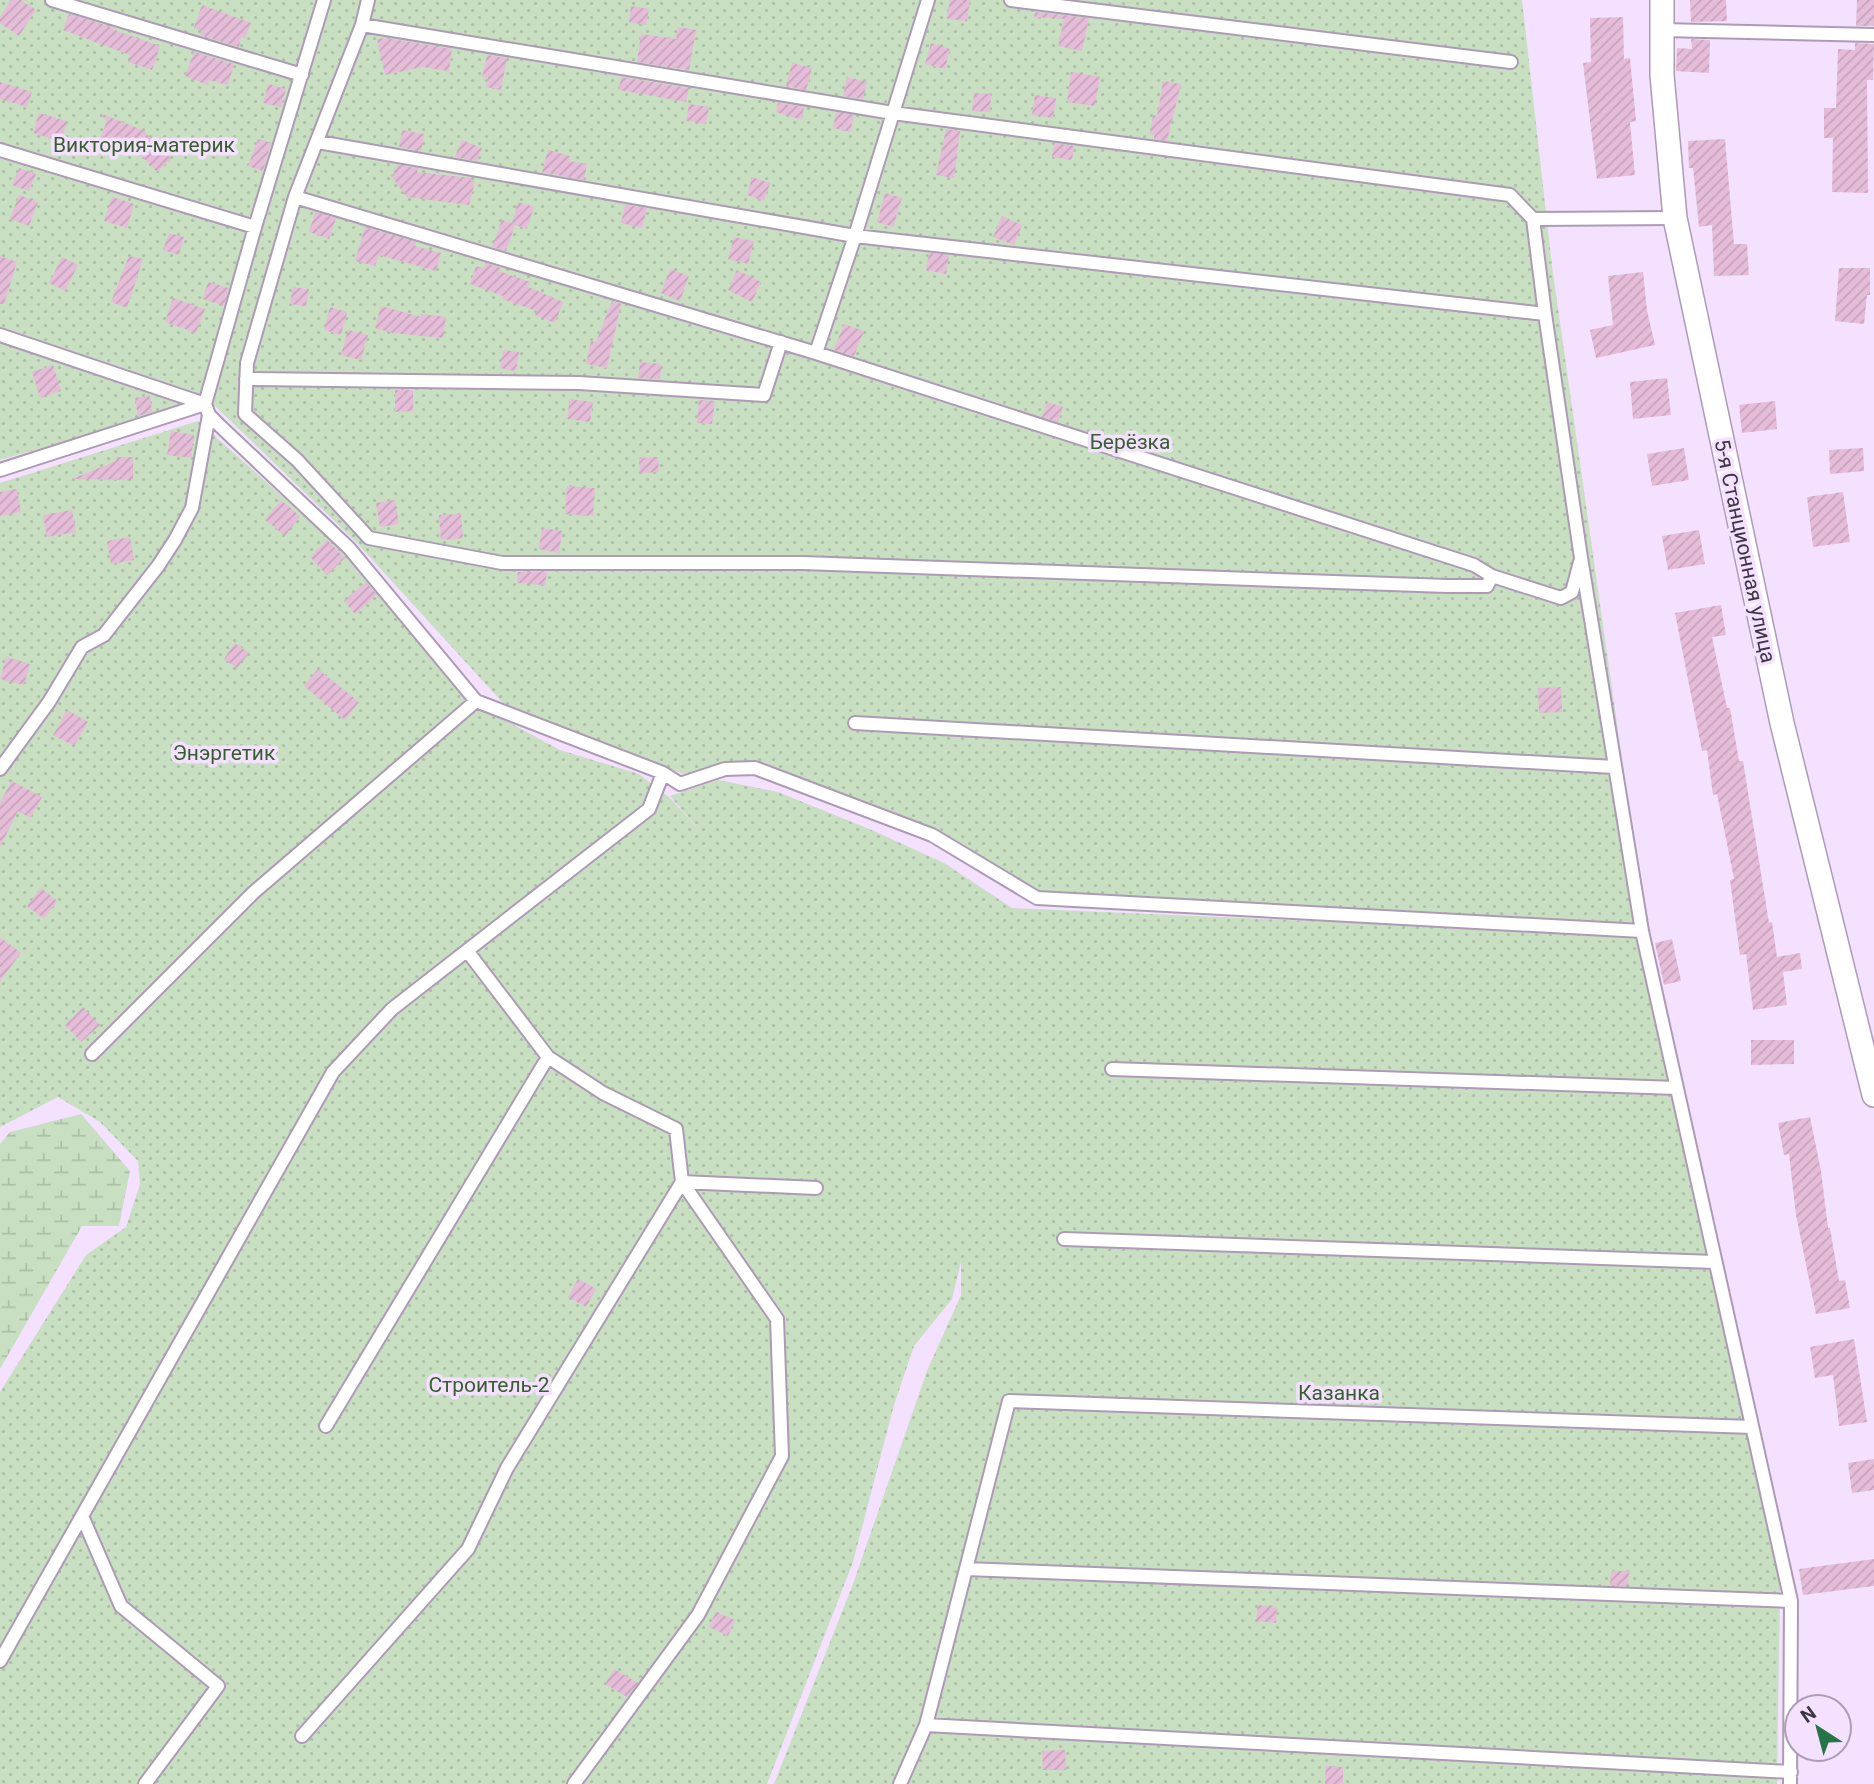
<svg xmlns="http://www.w3.org/2000/svg" width="1874" height="1784" font-family="Roboto,sans-serif">
<defs>
<pattern id="wetland-marsh" width="20" height="14" patternUnits="userSpaceOnUse" patternTransform="scale(1.75)"><rect width="20" height="14" fill="#c8dfc1"/><path d="M1 5h8M5 5V1M11 12h8M15 12V8" fill="none" stroke="#adc0a7"/></pattern>
<pattern id="garden-dots" width="8" height="8" patternUnits="userSpaceOnUse" patternTransform="scale(1.75)"><rect width="8" height="8" fill="#c8dfc1"/><path d="M2 2h.1M6 6h.1" fill="none" stroke="#adc0a7" stroke-width="1.8" stroke-linecap="round"/></pattern>
<pattern id="building-hatch" width="6" height="6" patternUnits="userSpaceOnUse" patternTransform="scale(1.75)"><rect width="6" height="6" fill="#e6bdd9"/><path d="M-1 1l2-2M0 6l6-6M5 7l2-2" fill="none" stroke="#c6a3bb"/></pattern>
</defs>
<rect width="100%" height="100%" fill="#f4e1ff"/>
<!-- wetland -->
<path fill="url(#wetland-marsh)" d="M81,1114l49,57 -11,55h-37l-82,143v-225l10,-12z"/>
<!-- garden -->
<path fill="url(#garden-dots)" d="M0,0h1522l30,266 94,662 -632,-38 -91,-56 -182,-66 -58,6 -179,-70 -148,-162 -141,-136 -8,7 -12,-9 -195,56z
M198,421l151,135 134,152 77,42 79,24 32,25 32,35 -33,-38 48,-16 60,12 96,39 70,32 68,45 625,27 143,644 -3,205h-1003l79,-200 74,-213 34,-76v-33l-9,37 -38,47 -20,59 -41,157 -86,222h-767v-392l86,-137 40,-28 14,-43 -2,-23 -38,-39 -42,-25 -58,30v-644z"/>
<!-- building -->
<path fill="url(#building-hatch)" d="M11,0h10l15,10 -17,26 -19,-13v-6z
M950,0h20l-3,21 -20,-2z
M1690,0h36l1,21 -36,1z
M1857,0h17v26h-18z
M202,5l49,18 -6,15 -4,-1 -2,10 -39,-12 2,-4 -8,-3z
M631,6l18,3 -3,16 -17,-3z
M1035,12l54,6 -7,33 -24,-5 6,-27 -30,-2z
M69,14l46,14 -1,2 46,16 -8,24 -24,-8 2,-7 -67,-25z
M1623,17l1,42 6,-1 6,63 -6,1 5,53 -38,4 -14,-116 8,-1 -1,-44z
M678,27l18,3 -7,40 -52,-8 4,-28 35,5z
M385,38l67,11 -3,22 -27,-4 -37,8 -8,-36z
M1691,39l19,1 -1,33 -33,-2 1,-23 15,1z
M931,43l19,6 -5,20 -20,-5z
M1855,43l19,1 -1,36h-6l1,113 -36,-1 1,-54h-9v-30h12l2,-59 17,1z
M194,52l40,12 -6,21 -19,-5 -1,5 -23,-9z
M487,55l20,3 -6,32 -15,-3 2,-9 -6,-1z
M792,63l20,5 -6,22 -20,-4z
M1071,72l29,5 -5,29 -28,-4z
M621,77l68,11 -3,14 -67,-12z
M847,77l20,5 -4,17 -20,-3z
M1163,81l18,3 -14,57 -13,-2v-4l-4,-1 3,-19 4,1z
M0,82l32,10 -5,15 -27,-8z
M268,84l18,5 -5,18 -18,-4z
M974,93l17,1 -1,18 -18,-1z
M1035,95l21,3 -3,20 -21,-3z
M778,103l26,4 -2,13 -26,-8z
M689,104l20,3 -3,17 -20,-3z
M836,112l18,3 -4,17 -17,-4z
M39,113l28,8 -6,21 -28,-9z
M100,113l44,18 27,28 -14,13 -26,-27 -4,9 -28,-12 8,-21z
M946,129l14,2 -6,47 -18,-3z
M402,130l22,4 -3,17 -22,-4z
M258,139l13,4 -8,28 -15,-5z
M1725,139l9,105h13l2,31 -35,1 -2,-51 -13,2 -6,-59h-4l-1,-27z
M462,140l20,8 -5,13 -22,-4z
M1054,143l20,3 -2,14 -20,-3z
M548,150l22,6 -1,5 18,3 -3,16 -42,-8z
M397,165l21,3 -1,4 54,6 -1,2 5,1 -6,24 -62,-8 -16,-21 4,-4z
M19,168l17,6 -7,17 -17,-6z
M752,177l18,6 -6,18 -17,-6z
M885,193l17,5 -9,29 -16,-5z
M19,195l19,7 -9,24 -19,-7z
M112,197l22,7 -7,24 -23,-7z
M518,202l16,5 -7,22 -12,-4 -9,26 -14,-4 10,-27 10,3z
M625,205l22,3 -5,20 -21,-5z
M315,212l21,6 -7,21 -20,-7z
M1002,216l20,9 -8,20 -21,-8z
M365,227l51,15 -1,4 26,7 -5,18 -57,-16 -4,11 -20,-5z
M169,233l15,4 -5,18 -16,-5z
M734,237l20,4 -6,23 -20,-5z
M929,253l20,2 -3,19 -20,-4z
M0,256l17,6 -13,42h-4z
M129,256l14,3 -16,49 -16,-6z
M62,257l16,8 -13,26 -16,-8z
M486,263l15,5 -2,3 31,11 -2,5 35,15 -8,21 -20,-8 2,-4 -35,-12 1,-3 -33,-12 6,-18 8,2z
M1839,268h31v27h-3l-3,29 -29,-3z
M670,269l19,7 -9,25 -19,-8z
M737,270l24,12 -9,20 -24,-12z
M1643,272l4,38 8,35 -59,13 -6,-28 23,-5 -5,-49z
M208,282l21,6 -5,18 -21,-7z
M293,287l16,2 -3,17 -16,-2z
M173,298l32,11 -9,24 -31,-11z
M612,301l9,3 -14,64 -21,-4 5,-23 5,1z
M381,306l40,11v-3l25,3 -3,21 -50,-5 -18,-5z
M330,307l17,5 -6,23 -17,-5z
M844,324l20,7 -10,25 -20,-6z
M348,330l20,5 -7,25 -20,-5z
M503,350l16,2 -3,19 -16,-3z
M640,362l22,2 -2,15 -22,-1z
M53,365l8,26 -21,7 -8,-26z
M1667,378l4,37 -38,4 -3,-37z
M395,390h18v21l-18,1z
M150,396l2,16 -14,4 -3,-18z
M570,399l23,3 -3,20 -23,-3z
M699,400l16,1 -3,23 -15,-1z
M1775,401l2,28 -35,4 -3,-28z
M1047,402l16,5 -5,15 -16,-5z
M171,431l23,4 -3,23 -24,-3z
M1684,448l5,32 -37,6 -5,-32z
M1863,448l1,23 -34,3 -1,-24z
M116,457h17v23l-61,-1 44,-18z
M658,457l1,15 -19,1 -1,-15z
M567,486l28,2 -2,28 -28,-2z
M17,489l4,23 -21,4v-24z
M1843,492l7,50 -37,5 -6,-50z
M281,500l19,16 -15,20 -20,-16z
M395,500l4,24 -19,3 -4,-24z
M72,510l4,22 -29,5 -4,-22z
M461,514l2,24 -22,2 -2,-25z
M542,528l20,3 -3,22 -20,-4z
M1699,530l6,34 -37,6 -6,-34z
M130,537l4,23 -23,4 -4,-23z
M327,540l18,18 -18,17 -17,-18z
M518,572h29l-2,13 -28,-2z
M366,582l11,13 -22,19 -11,-13z
M1721,605l5,30 -14,2 15,71h3l9,53h4l26,162 3,-1 5,35 23,-4 2,16 -19,3 4,33 -34,5 -7,-56 -6,1 -10,-75 4,-1 -17,-85 -4,1 -6,-45 -5,1 -27,-138z
M235,643l14,10 -12,15 -13,-9z
M6,657l24,7 -6,21 -24,-6z
M318,669l41,33 -14,18 -41,-34z
M1561,687l1,25 -23,1 -1,-25z
M67,710l21,12 -14,24 -21,-11z
M12,781l30,16 -12,21 -12,-7 -18,36v-45z
M41,888l16,13 -13,18 -17,-13z
M0,937l21,16 -21,28z
M1672,939l9,42 -17,4 -9,-42z
M83,1007l17,18 -19,17 -16,-17z
M1751,1040h43v24l-43,1z
M1810,1117l11,54 7,57h2l9,53 6,-1 5,28 -34,6 -20,-99 -7,-61 -5,1 -6,-32z
M578,1279l18,10 -10,18 -18,-10z
M1854,1339l13,83 -28,4 -6,-51 -18,3 -5,-31z
M1874,1459v31l-22,3 -4,-30z
M1874,1559v27l-71,9 -4,-26z
M1611,1571h18l-1,15 -18,-1z
M1258,1605l19,2 -1,16 -20,-2z
M716,1612l19,8 -7,16 -19,-9z
M614,1669l24,14 -11,14 -22,-13z
M1065,1750l1,20h-23l-1,-19z
M1326,1766l17,1v17h-18z"/>
<g fill="none" stroke-linecap="round" stroke-linejoin="round">
<!-- service casing -->
<g stroke="#ad9bb6" stroke-width="16">
<path id="service" d="M52,0l250,75
M324,0l-69,227 -50,177 4,11 10,10 130,123 127,153 187,72 17,11 45,-15 30,-1 177,67 105,63 605,33
M368,0l-6,25 -67,172 -48,166 -2,51 52,46 72,78 133,25h301l644,23h40l5,-10
M1011,0l500,62
M362,25l531,88 617,82 23,24
M1662,30l212,5
M318,142l537,94 690,78
M0,150l255,77
M295,197l521,156 658,212 18,11 69,22 11,-6 8,-30
M1675,218l-142,1 12,95 36,244 61,373 149,670 -1,183
M0,335l205,69
M816,353l39,-117 73,-236
M246,379l333,4 185,12 17,-53
M0,470l205,-66
M855,723l759,44
M0,769l49,-67 33,-55 22,-12 54,-69 17,-26 17,-32 17,-93
M468,952l80,105 55,36 73,36 6,53 95,137 5,137 -84,159 -124,169
M92,1054l161,-161 223,-192
M1112,1069l565,19
M1064,1239l651,23
M326,1426l222,-369
M82,1516l39,90 97,80 -73,98
M966,1569l825,32
M0,1661l333,-589 59,-63 257,-200 14,-36
M926,1725l865,47
M302,1736l166,-187 39,-81 175,-286 134,6
M900,1784l26,-59 83,-324 743,26"/>
</g>
<!-- minor casing -->
<g stroke="#ad9bb6" stroke-width="26">
<path id="minor" d="M1662,0v75l13,143 107,505 92,372"/>
</g>
<!-- service -->
<use href="#service" stroke="#fff" stroke-width="12"/>
<!-- minor -->
<use href="#minor" stroke="#fff" stroke-width="23"/>
</g>
<g text-anchor="middle" stroke-width="7" stroke-linejoin="round" paint-order="stroke">
<!-- park labels -->
<g font-size="21" fill="#375f2c" stroke="#f4e1ff">
<text x="144" y="152">Виктория-материк</text>
<text x="1130" y="449">Берёзка</text>
<text x="224" y="760">Энэргетик</text>
<text x="489" y="1392">Строитель-2</text>
<text x="1339" y="1400">Казанка</text>
</g>
<!-- street labels -->
<g font-size="21" fill="#3d3641" stroke="#f4e1ff">
<text transform="translate(1745 551) rotate(78)" y="7">5-я Станционная улица</text>
</g>
</g>
<!-- north arrow -->
<g transform="translate(1818 1728) rotate(324)"><circle r="33" fill="#f4e1ff" stroke="#ab9db3" stroke-width="2"/>
<path d="M0-5L12 26L0 18L-12 26Z" fill="#257445"/>
<text y="-10" font-size="19" font-weight="bold" text-anchor="middle" fill="#3d3641">N</text>
</g>
</svg>
